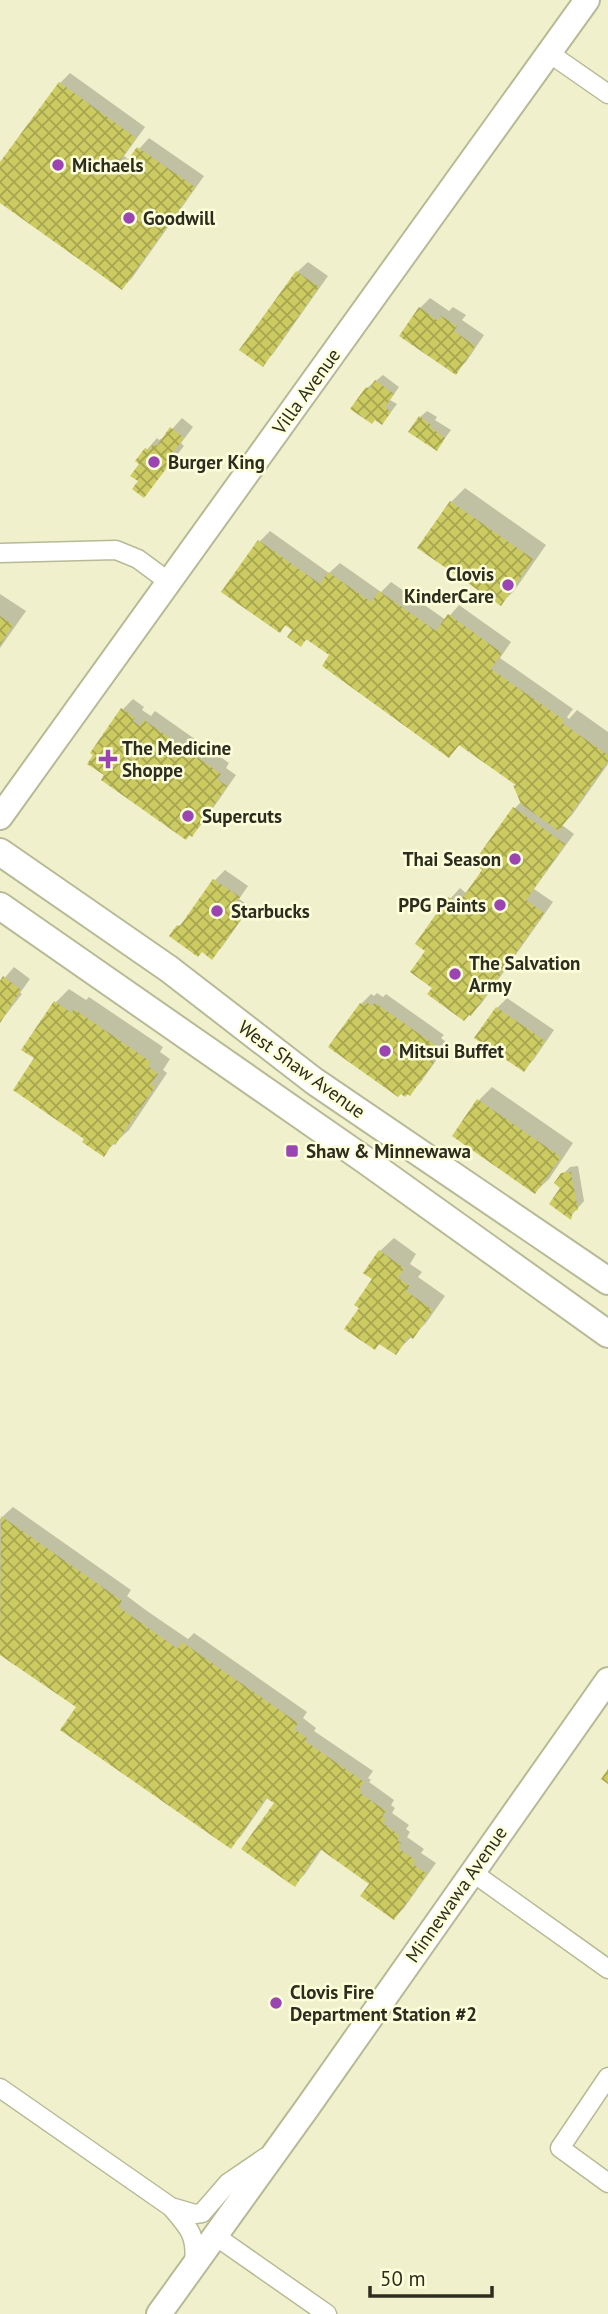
<svg xmlns="http://www.w3.org/2000/svg" width="608" height="2314" font-family="'PT Sans',sans-serif">
<defs>
<pattern id="building-cross-hatch" width="8" height="8" patternUnits="userSpaceOnUse" patternTransform="scale(1.75)"><rect width="8" height="8" fill="#cccb62"/><path d="M0 0l8 8M0 8l8-8" fill="none" stroke="#a6a550"/></pattern>
</defs>
<rect width="100%" height="100%" fill="#f0f1cc"/>
<!-- shadow -->
<path fill="#0003" d="M70,73l75,54 -21,29 5,4 20,-22 55,38 -72,102 -10,10 -122,-87v-36l60,-82z
M308,262l20,14 -55,78 -11,10 35,-92z
M430,298l19,13 4,-4 13,8 -4,5 22,15 -18,27 -11,10 -35,-64z
M383,375l16,12 -9,13 7,4 -9,12 -21,-28z
M427,411l10,6 -2,3 16,10 -14,19 -17,-32z
M182,418l11,9 -12,16 3,3 -40,50 -4,-15 2,-18 -4,-3 19,-22 2,2 7,-4z
M465,488l81,57 -32,46 -14,13 -81,-57 32,-45z
M270,531l59,42 11,-10 41,29 10,-10 55,38 13,-15 52,37 -11,16 73,51 -6,8 2,2 8,-9 31,22v32l-36,51 -10,10 12,9 -40,55 19,13 -72,102 -10,10 -37,-27 -7,-36 23,-52 10,-11 7,6 18,-25 29,-60 8,-8 -7,-16 2,-1 -57,-40 -11,12 -117,-101 -24,-17 -7,7 -7,-16 -7,-5 -7,7 -21,-89z
M0,594l26,17 -26,37z
M133,699l11,8 -2,3 9,6 4,-5 74,52 -3,5 10,7 -34,49 -10,10 -69,-125z
M225,870l23,16 -9,13 11,8 -28,40 -10,10 -33,-31 10,-10 26,-36z
M14,967l16,12 -10,14 2,1 -22,28v-42l2,1z
M69,989l17,11 3,-3 74,50 -3,5 10,7 -7,11 4,3 -38,57 -26,24 -16,-16 -51,-80 20,-56z
M377,993l6,4 3,-3 58,41 -3,3 5,4 -6,8 3,1 -23,32 -10,10 -49,-89 10,-10 3,2z
M507,998l47,32 -20,29 -10,11 -27,-62z
M492,1087l81,56 -24,36 -14,13 -56,-92z
M578,1166l6,35 -14,16 -8,-29 1,-14 7,-7z
M394,1238l22,16 -6,10 12,8 -4,5 27,19 -19,27 -30,29 -35,-44 13,-29 6,-28z
M13,1507l118,83 -4,6 20,15 41,28 6,-6 113,79 -4,6 13,10 -2,3 59,40 -5,7 3,2 -2,2 25,18 -3,5 4,3 -3,5 17,12 -3,4 4,3 -3,5 17,12 -3,4 15,10 -32,45 -10,10 -23,-35 -49,-34 -17,25 -10,10 -19,-82 -8,-5 -27,39 -11,10 -152,-139 -78,-55v-133z"/>
<!-- building -->
<path fill="url(#building-cross-hatch)" d="M59,82l77,56 -21,29 5,3 17,-23 58,40 -73,103 -122,-87v-41z
M296,271l23,16 -56,80 -24,-17z
M419,307l19,14 3,-5 16,10 -3,5 21,15 -19,29 -57,-39z
M375,380l19,14 -9,13 6,5 -9,13 -7,-5 -3,4 -22,-15 16,-22 3,2z
M419,416l12,9 -1,2 15,11 -8,13 -29,-19z
M170,427l14,11 -12,16 3,3 -31,41 -12,-9 6,-8 -8,-5 9,-12 -4,-3 10,-13 4,2 4,-6 4,2z
M450,501l83,58 -32,47 -84,-58z
M258,540l62,44 8,-12 43,30 8,-11 57,40 12,-17 54,39 -11,16 73,51 -2,3 46,32v6l-49,70 -38,-27 -8,-19 4,1 -58,-41 -10,13 -127,-92 7,-11 -23,-16 -5,8 -14,-10 5,-7 -7,-5 -5,8 -59,-41z
M0,616l13,9 -13,20z
M121,708l14,10 -2,3 7,5 4,-6 77,54 -4,5 10,7 -35,51 -2,-2 -4,5 -85,-60 3,-5 -17,-11 6,-9 -3,-2z
M513,807l52,37 -39,56 18,13 -73,103 -2,-1 -5,6 -37,-27 5,-6 -22,-16 15,-21 -10,-7 33,-47 10,7 24,-34 -9,-7z
M213,879l27,18 -10,13 12,8 -30,42 -10,-8 -4,5 -29,-21 8,-11 3,1z
M3,976l18,14 -21,33v-42z
M54,1001l18,12 2,-4 77,53 -3,4 10,8 -7,10 4,3 -40,58 -2,-2 -9,14 -22,-15 2,-3 -71,-49 21,-32 -13,-8z
M366,1002l6,4 3,-3 60,42 -2,4 4,4 -6,7 3,2 -24,34 -2,-2 -3,3 -4,-3 -3,3 -70,-50 32,-44 3,2z
M496,1007l49,34 -21,31 -50,-34z
M477,1099l84,58 -26,37 -83,-58z
M571,1172l7,38 -5,1 -2,9 -22,-16 11,-16 -6,-5 7,-10z
M379,1250l25,18 -6,10 12,8 -4,5 27,19 -20,29 -4,-3 -13,19 -17,-11 -4,6 -31,-21 15,-21 -5,-3 18,-26 -9,-6z
M1,1516l121,85 -4,6 19,13 41,29 4,-7 116,81 -4,6 13,9 -2,3 59,41 -5,7 3,2 -2,2 26,18 -4,5 4,3 -3,4 17,13 -3,4 4,3 -3,5 17,12 -2,4 14,10 -33,46 -34,-24 9,-12 -49,-35 -25,38 -54,-38 33,-46 -8,-5 -35,51 -171,-119 16,-23 -76,-52z
M608,1769v15l-7,-5z"/>
<g fill="none" stroke-linecap="round" stroke-linejoin="round">
<!-- street casing -->
<g stroke="#b8b996" stroke-width="21">
<path id="street" d="M549,53l59,41
M0,553l116,-3 22,9 31,23
M472,1872l136,97
M608,2077l-48,71 48,35
M0,2088l171,119c18,21 26,28 23,57
M171,2207l24,7 7,-1 26,-30 38,-26
M214,2235l113,79"/>
</g>
<!-- secondary casing -->
<g stroke="#b8b996" stroke-width="28">
<path id="secondary" d="M0,817l587,-817
M159,2314l148,-206 301,-428"/>
</g>
<!-- primary casing -->
<g stroke="#b8b996" stroke-width="30">
<path id="primary" d="M0,852l169,117 145,112 294,200
M0,906l365,254 243,174"/>
</g>
<!-- street -->
<use href="#street" stroke="#fff" stroke-width="18"/>
<!-- secondary -->
<use href="#secondary" stroke="#fff" stroke-width="24"/>
<!-- primary -->
<use href="#primary" stroke="#fff" stroke-width="26"/>
</g>
<!-- markers -->
<g fill="#9b45b2" stroke="#fdfeda" stroke-width="2.5">
<circle cx="58" cy="165" r="7"/>
<circle cx="129" cy="218" r="7"/>
<circle cx="154" cy="462" r="7"/>
<circle cx="508" cy="585" r="7"/>
<path d="M104.5 748.5h7v7h7v7h-7v7h-7v-7h-7v-7h7z"/>
<circle cx="188" cy="816" r="7"/>
<circle cx="515" cy="859" r="7"/>
<circle cx="500" cy="905" r="7"/>
<circle cx="217" cy="911" r="7"/>
<circle cx="455" cy="974" r="7"/>
<circle cx="385" cy="1051" r="7"/>
<rect x="285" y="1144" width="14" height="14" rx="3.5"/>
<circle cx="276" cy="2003" r="7"/>
</g>
<g text-anchor="middle" stroke-width="5" stroke-linejoin="round" paint-order="stroke">
<!-- poi labels -->
<g font-size="19" font-weight="bold" fill="#2d2d1f" stroke="#fdfeda" text-anchor="start">
<text x="72" y="172">Michaels</text>
<text x="143" y="225">Goodwill</text>
<text x="168" y="469">Burger King</text>
<text x="494" y="581" text-anchor="end">Clovis<tspan x="494" dy="22">KinderCare</tspan></text>
<text x="122" y="755">The Medicine<tspan x="122" dy="22">Shoppe</tspan></text>
<text x="202" y="823">Supercuts</text>
<text x="501" y="866" text-anchor="end">Thai Season</text>
<text x="486" y="912" text-anchor="end">PPG Paints</text>
<text x="231" y="918">Starbucks</text>
<text x="469" y="970">The Salvation<tspan x="469" dy="22">Army</tspan></text>
<text x="399" y="1058">Mitsui Buffet</text>
<text x="306" y="1158">Shaw &amp; Minnewawa</text>
<text x="290" y="1999">Clovis Fire<tspan x="290" dy="22">Department Station #2</tspan></text>
</g>
<!-- street labels -->
<g font-size="19" fill="#2d2d1f" stroke="#fdfeda">
<text transform="translate(306 391) rotate(-54)" y="7">Villa Avenue</text>
<text transform="translate(302 1069) rotate(36)" y="7">West Shaw Avenue</text>
<text transform="translate(456 1894) rotate(-55)" y="7">Minnewawa Avenue</text>
</g>
</g>
<!-- scale -->
<path d="M370 2286v10h122v-10" fill="none" stroke="#2d2d1f" stroke-width="3.5"/>
<text x="380" y="2286" font-size="21" fill="#2d2d1f" stroke="#fdfeda" stroke-width="5" paint-order="stroke">50 m</text>
</svg>
